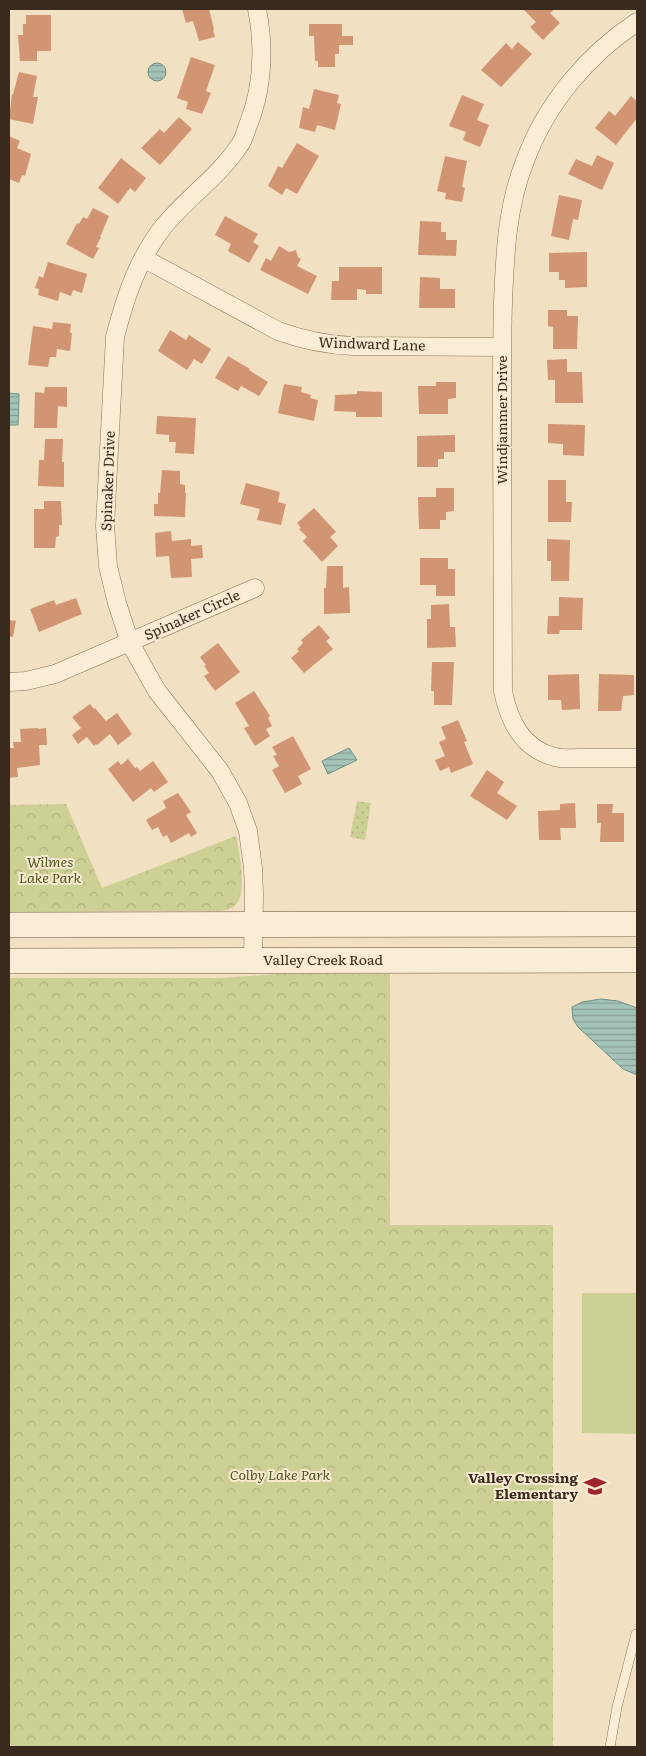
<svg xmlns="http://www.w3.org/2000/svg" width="646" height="1756" font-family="Literata,serif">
<defs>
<pattern id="park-crowns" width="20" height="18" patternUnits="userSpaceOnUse" patternTransform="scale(1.25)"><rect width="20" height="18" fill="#ccd094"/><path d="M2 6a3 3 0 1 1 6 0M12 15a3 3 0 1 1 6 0" fill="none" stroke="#b0b37f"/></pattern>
<pattern id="garden-dots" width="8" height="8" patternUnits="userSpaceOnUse" patternTransform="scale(1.25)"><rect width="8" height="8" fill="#ccd094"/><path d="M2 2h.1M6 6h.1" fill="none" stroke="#b0b37f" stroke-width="1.8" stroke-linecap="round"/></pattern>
<pattern id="water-rules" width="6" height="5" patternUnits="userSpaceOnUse" patternTransform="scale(1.25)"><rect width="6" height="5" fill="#a4c3b8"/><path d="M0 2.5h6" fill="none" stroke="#879e95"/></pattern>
</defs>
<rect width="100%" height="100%" fill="#f1e0c1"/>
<!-- grass -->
<path fill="#ccd094" d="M582,1293h55v141l-55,-1z"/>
<!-- park -->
<path fill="url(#park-crowns)" d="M66,804l36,84 134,-52c3,15 11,54 1,67 -5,7 -13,8 -21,8l-207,1v-107z
M277,974h113v251h163v522h-544v-769h212z"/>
<!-- garden -->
<path fill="url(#garden-dots)" d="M357,801l14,2 -6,37 -15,-3z"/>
<!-- water -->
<path fill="url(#water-rules)" stroke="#6a9285" d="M148 72a9 9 0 1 1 18 0a9 9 0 1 1-18 0Z
M9,393l10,1 -1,31h-9z
M349,748l8,12 -29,14 -6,-13z
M601,999l17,2 19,7v67l-14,-6 -45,-42 -5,-8 -1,-12 10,-5z"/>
<!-- building -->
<path fill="#d19574" d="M182,9h27l5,20 -1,1 2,7 -16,4 -6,-20 -7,2z
M523,9h32l-5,4 10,10 -17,17 -13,-13 6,-5z
M26,15h25v36h-14v10h-17l-2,-26h5v-11h3z
M309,24h33v12h11v9h-14v9h-4v13h-17v-6h-3l-1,-25h-5z
M518,42l14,12 -31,33 -20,-17 25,-27 6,6z
M191,57l24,8 -9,26 5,2 -9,21 -16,-5 2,-7 -11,-4z
M19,72l18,4 -4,21h5l-5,27 -24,-5 3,-25h1z
M314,89l25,6 -2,8 4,1 -6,26 -18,-5 -2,7 -16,-4 4,-21 6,2z
M462,95l22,9 -7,16 12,5 -9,22 -17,-7 3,-8 -17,-6z
M631,96l6,5v17l-21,27 -21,-17 14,-17 6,5z
M179,117l13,12 -32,36 -19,-17 19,-19 4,4z
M9,136l11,5 -3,7 14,6 -6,22 -3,-1 -3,8 -10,-4z
M297,143l22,13 -22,38 -11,-6 -4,7 -14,-9 10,-20 4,2z
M597,155l17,8 -12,27 -34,-16 8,-15 16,7z
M445,156l22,5 -5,26 3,1 -3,14 -17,-3 1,-6 -9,-2z
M121,158l25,20 -11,14 -5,-4 -12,16 -20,-16z
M559,195l23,5 -4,20 -5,-1 -4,21 -18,-4z
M93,208l16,8 -9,21h1l-5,10 3,1 -6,11 -27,-15 11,-21 2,1 4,-7 4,2z
M225,216l33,18 -5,8 6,4 -10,17 -21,-12 3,-7 -16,-9z
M420,221l21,1v10h5v8h11l-1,16 -38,-1z
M279,246l10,6 7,-2 2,7 3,2 -4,7 20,10 -9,18 -48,-24 6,-12 5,3z
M587,252v35l-22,1v-8h-6v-8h-10v-19z
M48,262l39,12 -5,19 -9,-3 -2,6 -11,-4 -2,9 -20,-6 1,-6 -4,-1 4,-12 4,2z
M339,267h43v27h-16v-4l-9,-1v11h-26l1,-19h7z
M420,277l20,1v11h15v19h-36z
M548,310h19v6h11l-1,33h-24v-22l-5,-1z
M53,322l18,2 -1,9h2l-2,18 -13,-2 -1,8h-6l-2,10 -20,-2 5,-39 19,3z
M170,330l16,10 3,-5 22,14 -9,15 -8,-5 -7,11 -29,-19z
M228,356l22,13 -1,1 19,12 -9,14 -18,-10 -3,5 -23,-13z
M567,359v13h15l1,31h-28v-23h-7l-1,-20z
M436,382h20v16l-8,1v15h-29l-1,-28h18z
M284,384l18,3 -1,5 10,3 -1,3 8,2 -4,21 -36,-8z
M45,387h22v20l-9,-1 -1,22h-23l1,-36 9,1z
M357,391l25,1v25h-26v-5l-22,-1 1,-16 22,-1z
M157,416l39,2 -2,36 -19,-1 1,-11h-7v-7l-13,-1z
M548,424l37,1 -1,31 -21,-1v-11l-15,-1z
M455,435v17h-11v7h-6v8h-21v-31z
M45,439h18l-1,23h2v25l-26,-1 1,-26h5z
M162,470l18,1v13l5,1v8h1l-1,24 -31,-1v-12h4v-11h2z
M548,480h18v22h6l-1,20h-23z
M246,483l34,9 -2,10 8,2 -5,21 -24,-5 3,-11 -20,-5z
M436,488h18v23l-8,1v8h-6v9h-21l-1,-32h18z
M44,501h17l1,24h-3v11l-3,1 -1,11h-21v-39h10z
M314,508l22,24 -6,5 8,9 -16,16 -19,-21 4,-4 -8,-8 2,-1 -4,-5z
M171,531l1,10 19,-2v7l11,-1 1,13 -12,1 1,18 -21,1 -2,-22 -13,1 -1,-24z
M547,539l23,1 -1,41h-18v-20h-4z
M420,558h28v11h7v27h-19v-11h-16z
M327,566h16v22l6,-1 1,26 -26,1v-26h2z
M559,597l24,1 -1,32h-22l-1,4h-12l1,-18h11z
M76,598l6,16 -43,18 -9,-23 24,-9 2,5z
M449,604l1,23h5l1,20 -29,1v-29h4v-14z
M9,620l7,1 -3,16 -4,-1z
M319,625l11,13 -4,3 7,8 -29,24 -13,-15 8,-7 -2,-2 6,-6 -2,-3z
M218,643l22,29 -25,19 -11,-15 5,-3 -5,-7 2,-1 -6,-8z
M432,662h22l-2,43h-18v-14h-3z
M579,674l1,35 -18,1 -1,-10h-13v-25z
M599,674l35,1v20l-11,1 -2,15h-23z
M254,691l16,25 -2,2 4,8 -6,3 4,7 -15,10 -11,-18 5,-2 -14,-23z
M90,704l4,5 1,-1 11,13 11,-8 15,21 -14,11 -8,-11 -13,11 -1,-1 -2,2 -7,-9 -9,7 -6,-9 9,-7 -9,-11z
M458,720l9,21 -3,1 9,22 -22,9 -2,-6 -9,4 -5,-11 10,-4 -6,-14 7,-3 -5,-12z
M38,728v1l8,-1 1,17h-8l1,20 -23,3 1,9 -9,1v-30h5l-1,-6h8l-1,-13z
M293,736l18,33 -13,7 4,8 -17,9 -13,-23 7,-4 -6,-10 4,-1 -5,-8z
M128,759l7,9 2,-1 3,4 13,-10 15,21 -14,10 -3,-4 -18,14 -25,-33 10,-8 3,4z
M487,770l17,12 -7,11 20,13 -10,14 -37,-24z
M178,793l13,19 -5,3 11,18 -6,4 -2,-4 -18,10 -4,-8 -4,2 -5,-10 -6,3 -6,-10 20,-12 -3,-7z
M575,803l1,25h-16l1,12h-22l-1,-29 22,-1v-6z
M597,804h16l-1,9h12v29h-24l1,-19h-4z"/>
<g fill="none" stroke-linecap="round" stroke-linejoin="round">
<!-- lane casing -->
<g stroke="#8c7057" stroke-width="10">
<path id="lane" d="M610,1747l7,-40 19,-73"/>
</g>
<!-- street casing -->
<g stroke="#8c7057" stroke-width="19">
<path id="street" d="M637,22c-50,33 -91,82 -112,139 -18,45 -20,92 -22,141 -1,36 -1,73 -1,109 0,94 1,187 1,280 6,30 19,58 52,66 7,2 16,1 24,1 19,0 39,0 58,0
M143,258l135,73c25,9 48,14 75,15l149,1
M9,682l17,-1 29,-7 200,-86
M253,960l1,-66 -1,-26 -5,-37 -10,-28 -18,-32 -63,-80 -27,-48 -13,-40 -9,-37 -3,-40 10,-189c10,-39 23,-79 49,-111 23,-28 55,-50 75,-80 4,-5 6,-12 8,-18 16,-39 18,-78 10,-119"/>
</g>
<!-- secondary casing -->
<g stroke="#6d513b" stroke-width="26">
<path id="secondary" d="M9,925l628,-1
M9,961l628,-1"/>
</g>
<!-- lane -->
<use href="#lane" stroke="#fbedd5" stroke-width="9"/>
<!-- street -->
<use href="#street" stroke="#fbedd5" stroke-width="18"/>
<!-- secondary -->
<use href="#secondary" stroke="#fbedd5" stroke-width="25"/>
</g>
<!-- icons -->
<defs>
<g id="school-bare" transform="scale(1.725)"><path d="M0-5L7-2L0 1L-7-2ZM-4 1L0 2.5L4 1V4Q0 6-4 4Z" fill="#9f232c" stroke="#f8ead1" stroke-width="2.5" paint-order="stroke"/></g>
</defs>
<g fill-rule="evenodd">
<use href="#school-bare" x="595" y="1486"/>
</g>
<g text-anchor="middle" stroke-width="4" stroke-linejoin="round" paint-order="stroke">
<!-- street labels -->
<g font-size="14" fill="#3a291d" stroke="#f8ead1">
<text transform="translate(372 344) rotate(2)" y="5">Windward Lane</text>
<text transform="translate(502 420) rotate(-90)" y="5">Windjammer Drive</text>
<text transform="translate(108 481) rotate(-88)" y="5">Spinaker Drive</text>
<text transform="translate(192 615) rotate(-24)" y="5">Spinaker Circle</text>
<text x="323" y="965">Valley Creek Road</text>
</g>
<!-- park labels -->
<g font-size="14" font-style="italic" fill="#4e5822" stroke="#f8ead1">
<text x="50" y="867">Wilmes<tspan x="50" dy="16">Lake Park</tspan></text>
<text x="280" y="1480">Colby Lake Park</text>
</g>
<!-- poi labels -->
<g font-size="14" font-weight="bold" fill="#3a291d" stroke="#f8ead1" text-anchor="end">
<text x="578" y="1483">Valley Crossing<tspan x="578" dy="16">Elementary</tspan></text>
</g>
</g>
<!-- border -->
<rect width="646" height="1756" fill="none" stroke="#3a291d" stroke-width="20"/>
</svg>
